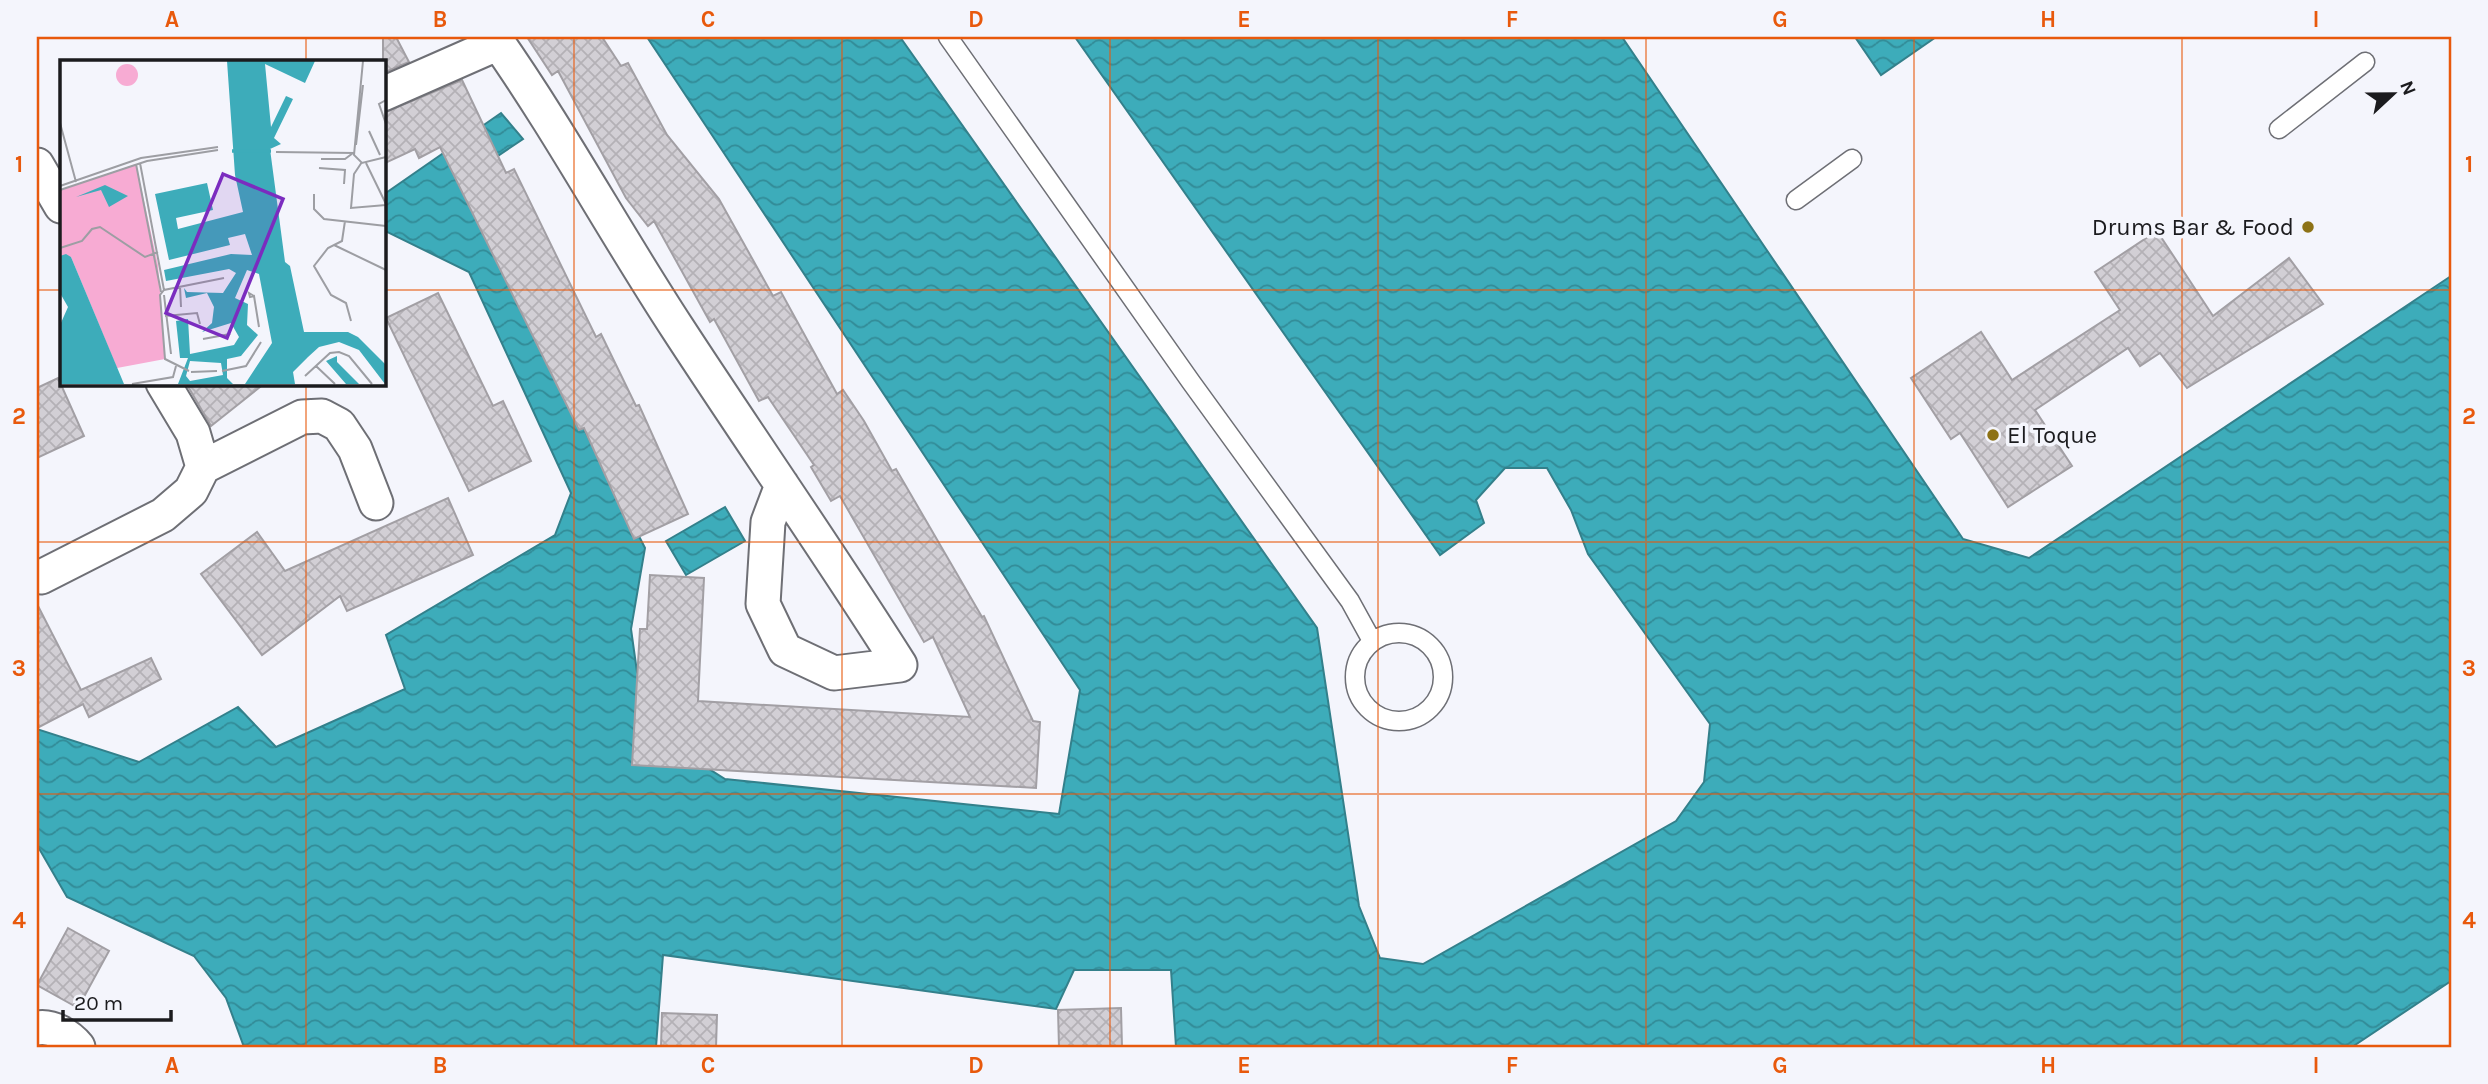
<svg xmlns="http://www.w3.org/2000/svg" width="2488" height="1084" font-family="Karla,sans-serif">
<defs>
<pattern id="water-waves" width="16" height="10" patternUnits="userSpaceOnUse" patternTransform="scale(1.75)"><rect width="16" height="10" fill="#3dacba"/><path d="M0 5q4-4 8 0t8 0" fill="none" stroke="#328b97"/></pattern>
<pattern id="building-cross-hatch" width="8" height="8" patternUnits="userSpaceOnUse" patternTransform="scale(1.75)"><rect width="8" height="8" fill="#d2cfd5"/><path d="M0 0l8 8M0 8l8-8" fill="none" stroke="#b4b1b6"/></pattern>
</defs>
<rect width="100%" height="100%" fill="#f4f5fc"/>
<!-- water -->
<path fill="url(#water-waves)" stroke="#33808b" stroke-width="2" d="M647,37h253l417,591 42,278 21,52 43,6 253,-143 28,-39 6,-58 -122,-170 -17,-44 -24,-42h-42l-29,32 8,23 -44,32 -365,-518h547l341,502 66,19 422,-282v705l-99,66h-1176l-5,-77h-97l-18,39 -393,-54 -7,92h-412l-18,-49 -32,-42 -127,-59 -30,-52v-116l102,33 99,-55 38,40 129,-58 -19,-54 169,-100 16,-42 -102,-221 -86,-42v-35l118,-82 22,26 -65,44 187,365 -14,81 6,43 34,73 54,34 334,35 21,-124z
M1855,37h81l-55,38z
M725,507l20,34 -59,34 -20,-34z"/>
<!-- building -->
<path fill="url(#building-cross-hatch)" stroke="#a29fa4" stroke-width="2" d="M383,37h13l13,25 -26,11z
M527,37h75l19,29 7,-3 39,72 52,64 54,97 8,-4 56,102 6,-4 21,31 28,50 4,-2 86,148 2,-1 49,105 7,1 -4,66 -404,-23 8,-136h7l3,-54 54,3 -6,123 272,16 -37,-80 -9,5 -84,-146 -9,5 -20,-34 3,-2 -46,-68 -9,4 -45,-82 -4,3 -56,-101 -6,5 -22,-28 -68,-127 -6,4z
M462,80l44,93 8,-4 82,168 5,-3 35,72 3,-1 49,109 -54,25 -50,-111 -5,2 -139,-283 -21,11 -4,-9 -32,15v-51z
M2157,231l56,85 76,-58 34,46 -136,84 -27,-35 -20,13 -12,-18 -93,62 37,56 -64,41 -48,-74 -9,6 -40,-61 70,-46 31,48 108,-70 -25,-38z
M438,293l55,113 10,-5 28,60 -62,30 -83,-173z
M58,378l26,58 -47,22v-70z
M186,383h79l-54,43z
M448,498l25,57 -126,56 -7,-15 -78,59 -61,-81 56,-42 28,39z
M37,604l44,86 70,-32 10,21 -72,38 -6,-13 -46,24z
M68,928l41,23 -31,57 -41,-23z
M1121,1008l1,39h-63l-1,-37z
M662,1013l55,2 -1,32h-55z"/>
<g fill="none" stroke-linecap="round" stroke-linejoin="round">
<!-- service casing -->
<g stroke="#6e6f75" stroke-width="21">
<path id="service" d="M948,37l243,345 159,219 22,40
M2279,129l86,-67
M1796,200l56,-41
M1355 677a44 44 0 1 1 88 0a44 44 0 1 1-88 0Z"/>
</g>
<!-- minor casing -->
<g stroke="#6e6f75" stroke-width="37">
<path id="minor" d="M494,37c66,94 121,196 184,292 73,112 150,222 222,336l-66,8 -49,-23 -22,-46 5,-82 14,-37
M383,94l116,-51
M37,165l24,41
M203,467l99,-50 20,-1 17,9 16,24 21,54
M41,577l122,-62 28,-24 12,-24 -10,-34 -30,-50
M37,1028c15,-3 32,8 41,19"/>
</g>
<!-- service -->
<use href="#service" stroke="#fff" stroke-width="18"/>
<!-- minor -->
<use href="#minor" stroke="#fff" stroke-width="33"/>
</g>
<!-- grid -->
<path fill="none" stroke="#e8590c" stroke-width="2" stroke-opacity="0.55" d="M306,37v24M574,37v1010M842,37v1010M1110,37v1010M1378,37v1010M1646,37v1010M1914,37v1010M2182,37v1010M37,290h24M383,290h2068M306,383v664M37,542h2414M37,794h2414"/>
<!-- markers -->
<g fill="#8d7216" stroke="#f4f5fc" stroke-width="2.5">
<circle cx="2308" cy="227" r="7"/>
<circle cx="1993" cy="435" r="7"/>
</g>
<g text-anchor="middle" stroke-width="7" stroke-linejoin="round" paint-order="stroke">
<!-- poi labels -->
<g font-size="24" fill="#1b1b1e" stroke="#f4f5fc" text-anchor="end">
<text x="2294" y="235">Drums Bar &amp; Food</text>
<text x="2007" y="443" text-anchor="start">El Toque</text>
</g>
</g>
<!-- overview -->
<g transform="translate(60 60)">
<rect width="326" height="326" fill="#f4f5fc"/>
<path d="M76,104l22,101 7,94 -48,9 -46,-111 -11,-1v-66z" fill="#f7abd3"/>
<path d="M56 15a11 11 0 1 1 22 0a11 11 0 1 1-22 0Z" fill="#f7abd3"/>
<path d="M167,1h88l-10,22 -40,-19 6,63 15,-31 7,3 -19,39 7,6 -11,5 15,113 5,4 14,66h44l10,5 27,27v20l-26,-34 -20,-8 -20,5 -11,10 -15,15 2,12h-50l27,-41 -13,-69 -12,-4 -12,28 13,6 -1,21 11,10 -17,21 -14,3v19l6,6h-55l10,-26h-8l-4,-37 12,-2 2,35 44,-9 5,-8 -8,-14 -29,9 10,-9 2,-16 -7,-14 -21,5 -2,-10 3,4 36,1 13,-20 -7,-4 -63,12 -2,-11 67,-16 21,1 -7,-21 -17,4 2,7 -61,15 -14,-66 52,-11 6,27 -37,8 2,11 65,-17 -8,-37zM130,301l31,2 2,12 -33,6 -4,-5zM45,125l23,11 -19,11 -8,-17 -25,7zM6,194l5,3 53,127h-64v-59l8,-18 -8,-14v-37zM277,296v6l22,22h-13l-20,-23z" fill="#3dacba" fill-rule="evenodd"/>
<path fill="none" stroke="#3dacba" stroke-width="3.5" d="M172,91h39"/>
<path fill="none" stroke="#9d9ea3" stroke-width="2" d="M303,1l-9,94 8,8 24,-6M326,40l-7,4 7,20M0,63l16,59M309,71l11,24M296,85l7,-60M216,92l79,1M261,99h24l8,-6M302,102l-8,12 -3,34 35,-3M80,103l24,127M306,103l20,41M76,104l25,128M259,108l26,2 -1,14M0,126l81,-28 77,-11M0,130l87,-29 71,-11M254,134v15l10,10 62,7M285,161l-3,20 -14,7 -14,18 17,29 15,8 5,18M274,185l52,25M0,188l22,-7 10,-12 8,-2 45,30 13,-5M120,226l1,21M104,235l7,59M194,236l-5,-3 1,4 4,-1 5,31M105,256l32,-3 3,11M143,279l27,-5 -5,3M256,306l19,18M129,311l-24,-12 -5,-64 4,-5 60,-12M162,311l24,-5 15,-24M131,312l26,-1M245,316l25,-23 9,-1 10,4 23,28M72,324l41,-7 3,-11"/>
<path fill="#7b2cbf" fill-opacity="0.15" stroke="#7b2cbf" stroke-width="3.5" d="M163,114l60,25 -56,139 -61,-25z"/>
<rect width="326" height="326" fill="none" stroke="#1b1b1e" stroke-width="3.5"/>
</g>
<!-- border -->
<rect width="2488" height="1084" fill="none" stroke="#f4f5fc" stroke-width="77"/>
<!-- north arrow -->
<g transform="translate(2393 94) rotate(68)" stroke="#f4f5fc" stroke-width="5" paint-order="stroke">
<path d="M0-5L12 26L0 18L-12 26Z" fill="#1b1b1e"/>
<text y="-10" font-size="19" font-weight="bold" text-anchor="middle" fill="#1b1b1e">N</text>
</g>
<!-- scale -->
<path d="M63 1010v10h108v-10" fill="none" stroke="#1b1b1e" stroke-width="3.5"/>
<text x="74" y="1010" font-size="21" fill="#1b1b1e" stroke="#f4f5fc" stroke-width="5" paint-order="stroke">20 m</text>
<rect x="38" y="38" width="2412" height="1008" fill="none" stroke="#e8590c" stroke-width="2.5"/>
<g font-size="23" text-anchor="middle" font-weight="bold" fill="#e8590c">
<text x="172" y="27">A</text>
<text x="440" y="27">B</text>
<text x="708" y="27">C</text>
<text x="976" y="27">D</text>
<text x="1244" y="27">E</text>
<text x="1512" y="27">F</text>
<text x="1780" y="27">G</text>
<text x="2048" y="27">H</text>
<text x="2316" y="27">I</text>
<text x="19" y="172">1</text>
<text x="2469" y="172">1</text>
<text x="19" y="424">2</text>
<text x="2469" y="424">2</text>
<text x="19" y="676">3</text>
<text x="2469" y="676">3</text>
<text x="19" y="928">4</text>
<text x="2469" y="928">4</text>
<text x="172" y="1073">A</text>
<text x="440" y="1073">B</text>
<text x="708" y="1073">C</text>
<text x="976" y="1073">D</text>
<text x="1244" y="1073">E</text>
<text x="1512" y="1073">F</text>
<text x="1780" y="1073">G</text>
<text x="2048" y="1073">H</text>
<text x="2316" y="1073">I</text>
</g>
</svg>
